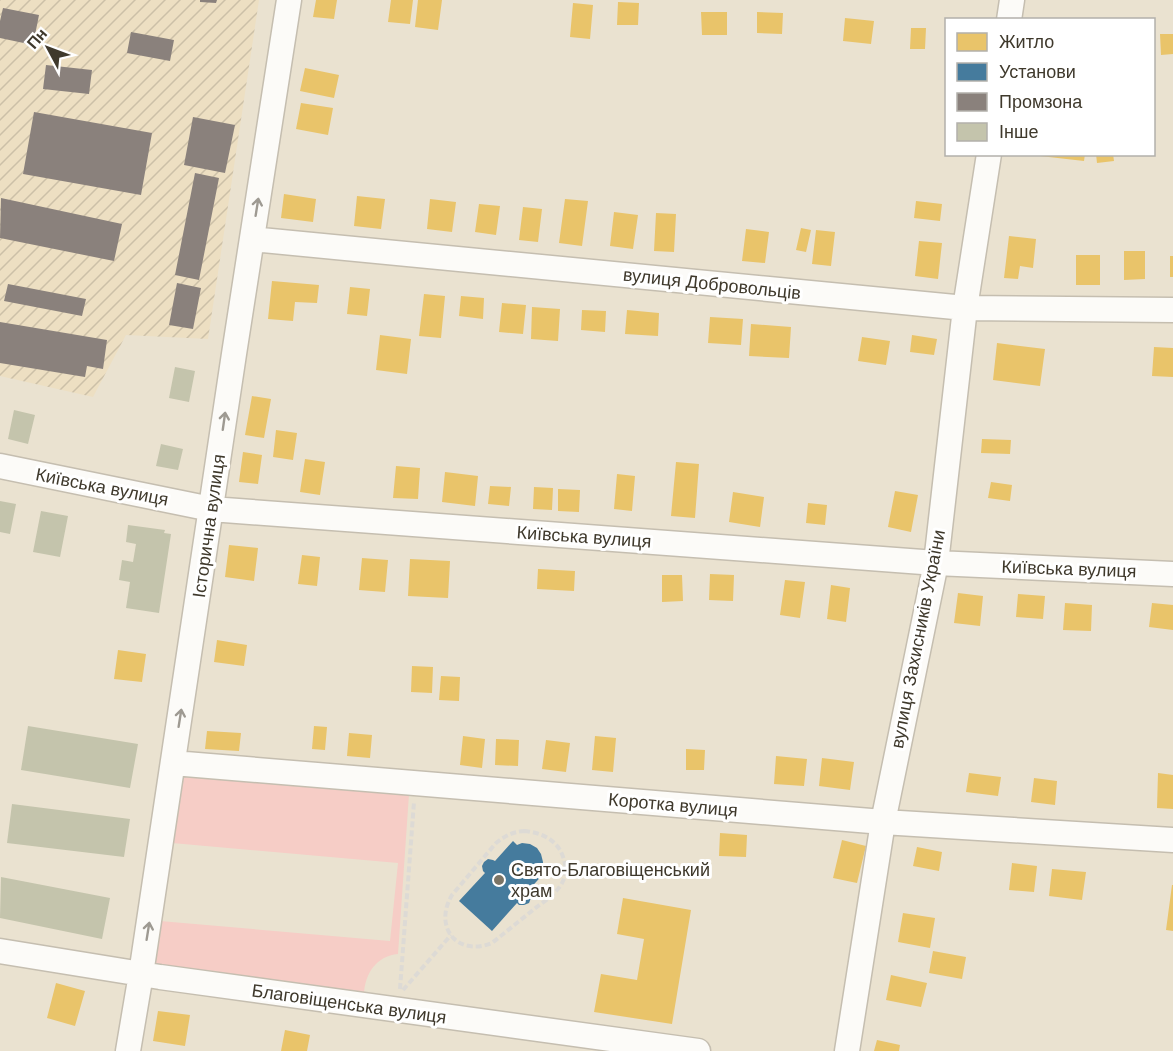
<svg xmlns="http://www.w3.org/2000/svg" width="1173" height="1051" font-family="Arial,sans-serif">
<defs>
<pattern id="industrial-furrows" width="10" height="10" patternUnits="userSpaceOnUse" patternTransform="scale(1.5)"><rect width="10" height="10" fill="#eddfc2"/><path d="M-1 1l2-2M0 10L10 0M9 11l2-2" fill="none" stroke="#ccc0a7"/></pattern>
</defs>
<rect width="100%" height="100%" fill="#eae2d0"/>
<!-- industrial -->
<path fill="url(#industrial-furrows)" d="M0,0h259l-51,339 -82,-4 -33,62 -93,-21z"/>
<!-- park -->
<path fill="#f6cdc6" d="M182,775l227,19 -11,160c-22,2 -33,20 -34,40l-212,-29 8,-44 230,20 8,-78 -226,-20z"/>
<!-- homes -->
<path fill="#e9c46a" d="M316,0h21l-3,19 -21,-2z
M391,0h22l-3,24 -22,-2z
M418,0h24l-4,30 -23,-3z
M618,2l21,1 -1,22h-21z
M573,3l20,2 -3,34 -20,-2z
M701,12h26v23h-25z
M757,12l26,1 -1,21 -25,-1z
M845,18l29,3 -3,23 -28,-3z
M911,28h15l-1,21h-15z
M1160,34h13v20l-12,1z
M305,68l34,7 -5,23 -34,-7z
M301,103l32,5 -5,27 -32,-6z
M1040,154h45l-1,7 -44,-5z
M1096,154h17l1,7 -17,2z
M284,194l32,5 -3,23 -32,-4z
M357,196l28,3 -4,30 -27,-3z
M430,199l26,3 -4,30 -25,-3z
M565,199l23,2 -6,45 -23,-3z
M916,201l26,3 -2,17 -26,-3z
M479,204l21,2 -4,29 -21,-3z
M523,207l19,2 -4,33 -19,-2z
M614,212l24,3 -5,34 -23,-3z
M656,213l20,1 -2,38 -20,-1z
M801,228l10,2 -5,22 -10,-2z
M746,229l23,3 -4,31 -23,-2z
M816,230l19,2 -4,34 -19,-2z
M1009,236l27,3 -3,29 -13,-2 -2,13 -14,-1z
M919,241l23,2 -4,36 -23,-3z
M1124,251h21v28l-21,1z
M1076,255h24v30h-24z
M1170,256h3v21h-3z
M272,281l47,4 -2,18 -22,-1 -2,19 -25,-2z
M350,287l20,2 -3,27 -20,-2z
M424,294l21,2 -4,42 -22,-2z
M461,296l23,2 -1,21 -24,-3z
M502,303l24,2 -3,29 -24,-2z
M532,307l28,2 -2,32 -27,-2z
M582,310l24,1 -1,21 -24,-2z
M627,310l32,3 -1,23 -33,-2z
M710,317l33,2 -2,26 -33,-2z
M751,324l40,3 -2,31 -40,-2z
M380,335l31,4 -4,35 -31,-4z
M912,335l25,4 -3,16 -24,-3z
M862,337l28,4 -4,24 -28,-4z
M997,343l48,6 -5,37 -47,-6z
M1154,347l19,1v29l-21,-1z
M252,396l19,3 -7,39 -19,-3z
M276,430l21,3 -4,27 -20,-3z
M982,439l29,1 -1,14 -29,-1z
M243,452l19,3 -4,29 -19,-2z
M305,459l20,3 -5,33 -20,-3z
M676,462l23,2 -4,54 -24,-2z
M396,466l24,2 -2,31 -25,-1z
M445,472l33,4 -3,30 -33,-4z
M617,474l18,2 -3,35 -18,-2z
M991,482l21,3 -2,16 -22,-3z
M490,486l21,1 -2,19 -21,-2z
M534,487l19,1 -1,22 -19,-1z
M558,489l22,1 -1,22 -21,-1z
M895,491l23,4 -7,37 -23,-5z
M733,492l31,5 -4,30 -31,-5z
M808,503l19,2 -2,20 -19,-2z
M229,545l29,3 -4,33 -29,-4z
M302,555l18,2 -3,29 -19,-2z
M362,558l26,2 -3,32 -26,-2z
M410,559l40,2 -2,37 -40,-2z
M538,569l37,2 -1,20 -37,-2z
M710,574l24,1 -1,26 -24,-1z
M662,575h20l1,26 -21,1z
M785,580l20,2 -5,36 -20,-3z
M831,585l19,3 -4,34 -19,-3z
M958,593l25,3 -3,30 -26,-3z
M1018,594l27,2 -2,23 -27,-2z
M1065,603l27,2 -1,26 -28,-1z
M1152,603l21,2v25l-24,-3z
M217,640l30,5 -3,21 -30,-4z
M118,650l28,4 -4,28 -28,-3z
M412,666l21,1 -1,26 -21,-1z
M441,676l19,1 -1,24 -20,-1z
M314,726l13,1 -2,23 -13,-1z
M207,731l34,2 -2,18 -34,-2z
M349,733l23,2 -2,23 -23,-2z
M463,736l22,3 -3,29 -22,-3z
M595,736l21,2 -3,34 -21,-2z
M496,739l23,1 -1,26 -23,-1z
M546,740l24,3 -4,29 -24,-3z
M686,749l19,1 -1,20h-18z
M776,756l31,3 -3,27 -30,-2z
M822,758l32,4 -4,28 -31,-4z
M969,773l32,4 -3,19 -32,-4z
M1158,773l15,2v34l-16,-1z
M1034,778l23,3 -2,24 -24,-3z
M720,833l27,2 -1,22 -27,-1z
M842,840l24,6 -9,37 -24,-5z
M917,847l25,5 -3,19 -26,-5z
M1012,863l25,3 -3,26 -25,-2z
M1052,869l34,3 -4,28 -33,-4z
M1172,885h1v46l-7,-1z
M623,898l68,12 -19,114 -78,-12 7,-38 36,6 7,-41 -27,-5z
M903,913l32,5 -5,30 -32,-6z
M933,951l33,6 -4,22 -33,-6z
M891,975l36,8 -6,24 -35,-7z
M56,983l29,8 -10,35 -28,-8z
M158,1011l32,4 -5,31 -32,-5z
M285,1030l25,5 -3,16h-26z
M877,1040l23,5 -1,6h-25z"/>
<!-- public -->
<path fill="#457b9d" d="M513,841l4,4 5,-2 8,1 7,4 4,6 2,8v6l3,3 -19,21 3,2 1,4 -2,5 -5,2h-5l-2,-2 -25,28 -33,-30 26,-28 -2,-2 -1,-5 2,-4 4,-3 5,1 2,1z"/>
<!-- industry -->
<path fill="#8a817c" d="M200,0h17l-1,3 -16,-1z
M3,8l36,7 -6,30 -33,-7v-17z
M131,32l43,8 -4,21 -43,-8z
M46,65l46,5 -3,24 -46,-5z
M34,112l118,21 -11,62 -118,-21z
M193,117l42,8 -10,48 -41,-8z
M195,173l24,5 -20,102 -24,-5z
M1,198l121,26 -8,37 -114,-23z
M177,283l24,5 -8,41 -24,-4z
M8,284l78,15 -4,17 -78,-15z
M0,322l107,18 -4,29 -16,-3 -2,11 -85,-14z"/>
<!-- building -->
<path fill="#c4c4ac" d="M175,367l20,4 -6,31 -20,-4z
M14,410l21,5 -7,29 -20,-5z
M161,444l22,5 -5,21 -22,-4z
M0,501l16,3 -6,30 -10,-2z
M41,511l27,5 -8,41 -27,-5z
M128,525l37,5 -1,3 7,1 -12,79 -33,-5 4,-26 -11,-2 3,-20 11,2 3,-18 -10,-2z
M28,726l110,18 -8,44 -109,-18z
M12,804l118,15 -6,38 -117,-14z
M1,877l109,21 -8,41 -102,-21z"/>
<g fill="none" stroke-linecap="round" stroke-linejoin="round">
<!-- minor casing -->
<g stroke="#c5beb0" stroke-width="27">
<path id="minor" d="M1009,20l3,-20
M252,239l713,69 208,2
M0,466l211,43 725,54 237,11
M173,763l710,59 290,18
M0,951l160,26 538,74
M128,1051l13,-77 93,-620 55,-354
M847,1051l36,-229 53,-259 29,-255 24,-154"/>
</g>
<!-- path -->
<path stroke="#dddad5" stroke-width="4" stroke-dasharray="6 3" stroke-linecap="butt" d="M524,831c14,1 28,6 36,19 5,9 8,22 3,31 -6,13 -20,21 -30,29 -14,11 -27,22 -41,33 -35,14 -59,-16 -40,-48l44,-52c9,-7 16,-11 28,-12z
M400,989l14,-187
M403,990l48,-55"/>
<!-- minor -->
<use href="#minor" stroke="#fcfbf8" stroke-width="24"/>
</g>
<!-- one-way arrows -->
<defs><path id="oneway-shaft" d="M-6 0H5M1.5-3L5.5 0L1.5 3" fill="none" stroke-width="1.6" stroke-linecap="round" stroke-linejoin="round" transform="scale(1.5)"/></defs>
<g stroke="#9e9a92">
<use href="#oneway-shaft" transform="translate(257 207) rotate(-81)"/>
<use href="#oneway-shaft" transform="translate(224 421) rotate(-82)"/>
<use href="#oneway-shaft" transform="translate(180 718) rotate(-81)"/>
<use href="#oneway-shaft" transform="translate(148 931) rotate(-81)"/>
</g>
<!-- markers -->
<circle fill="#7b7465" stroke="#fff" stroke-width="2" cx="499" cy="880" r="6"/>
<g text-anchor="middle" stroke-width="6" stroke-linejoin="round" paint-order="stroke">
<!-- street labels -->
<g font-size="18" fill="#3f392c" stroke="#fff">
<text transform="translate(712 284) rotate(6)" y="6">вулиця Добровольців</text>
<text transform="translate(102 487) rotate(11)" y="6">Київська вулиця</text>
<text transform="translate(209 526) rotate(-82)" y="6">Історична вулиця</text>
<text transform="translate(584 537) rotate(4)" y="6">Київська вулиця</text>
<text transform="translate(1069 569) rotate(2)" y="6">Київська вулиця</text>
<text transform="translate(918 639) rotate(-79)" y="6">вулиця Захисників України</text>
<text transform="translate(673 805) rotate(5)" y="6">Коротка вулиця</text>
<text transform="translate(349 1004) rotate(8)" y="6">Благовіщенська вулиця</text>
</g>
<!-- poi labels -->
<g font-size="18" fill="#3f392c" stroke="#fff" text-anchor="start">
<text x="511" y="876">Свято-Благовіщенський<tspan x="511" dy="21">храм</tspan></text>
</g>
</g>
<!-- legend -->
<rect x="945" y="18" width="210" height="138" fill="#ffffff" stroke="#b2b0ab" stroke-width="1.5"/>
<rect x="957" y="33" width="30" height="18" fill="#e9c46a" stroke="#b2b0ab" stroke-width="1.5"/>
<text x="999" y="48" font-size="18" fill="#3f392c">Житло</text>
<rect x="957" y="63" width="30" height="18" fill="#457b9d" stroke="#b2b0ab" stroke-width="1.5"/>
<text x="999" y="78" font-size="18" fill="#3f392c">Установи</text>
<rect x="957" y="93" width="30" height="18" fill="#8a817c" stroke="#b2b0ab" stroke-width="1.5"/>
<text x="999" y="108" font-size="18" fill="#3f392c">Промзона</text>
<rect x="957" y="123" width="30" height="18" fill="#c4c4ac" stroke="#b2b0ab" stroke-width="1.5"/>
<text x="999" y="138" font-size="18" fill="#3f392c">Інше</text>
<!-- north arrow -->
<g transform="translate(48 48) rotate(311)" stroke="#ffffff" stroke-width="4.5" paint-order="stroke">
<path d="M0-4.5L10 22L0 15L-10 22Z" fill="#3f392c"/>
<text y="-9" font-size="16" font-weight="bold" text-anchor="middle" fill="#3f392c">Пн</text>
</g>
</svg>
